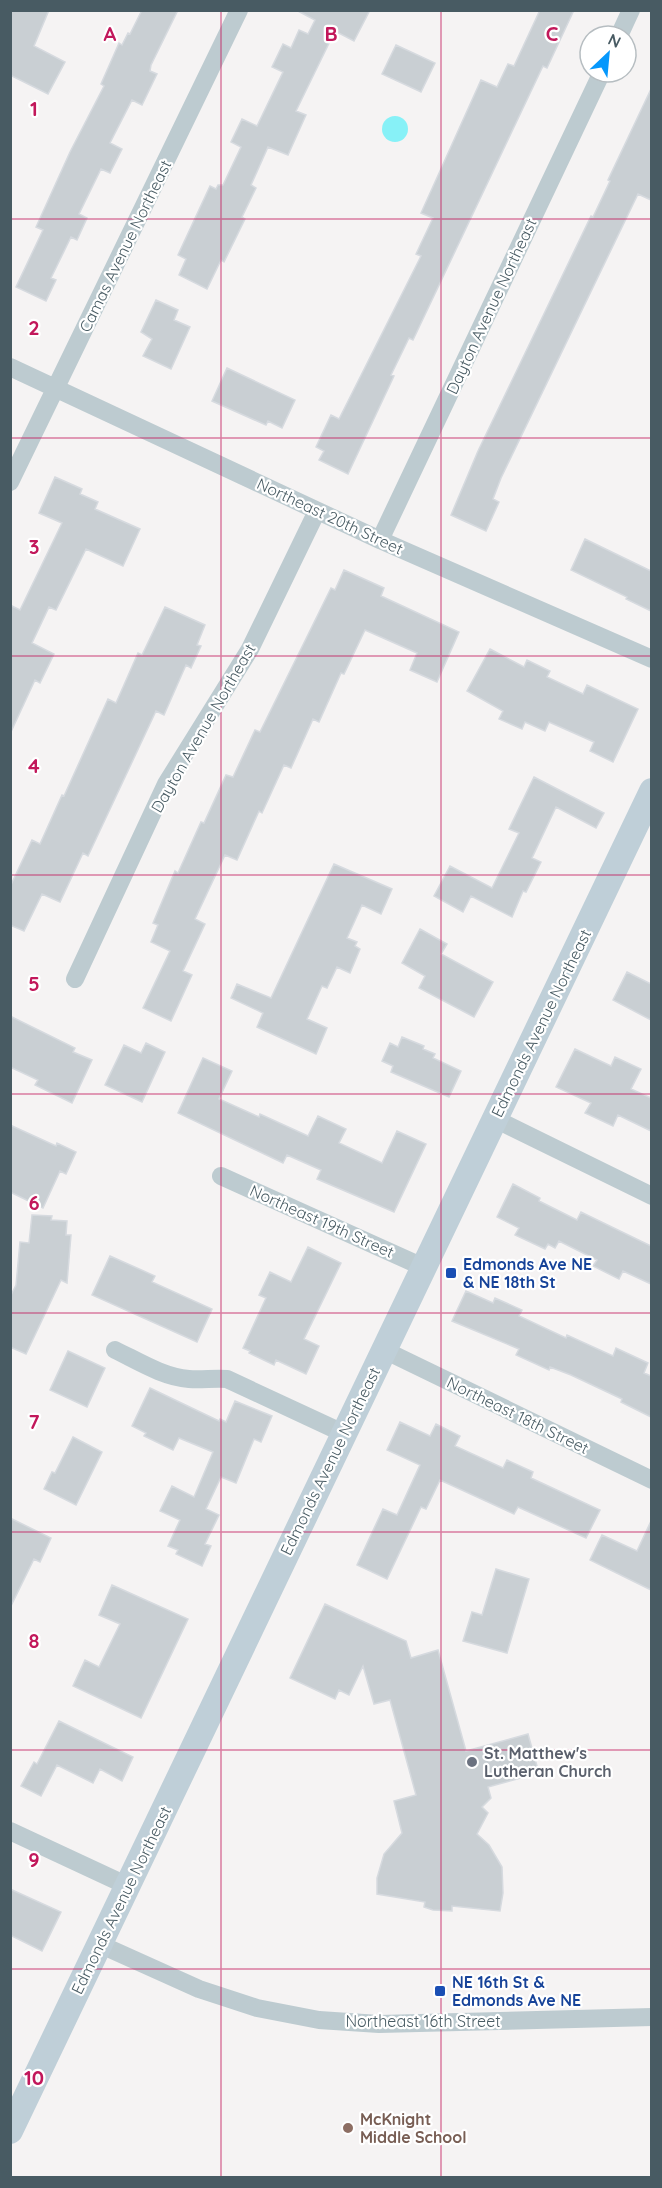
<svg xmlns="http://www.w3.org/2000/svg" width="662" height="2188" font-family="Quicksand,sans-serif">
<rect width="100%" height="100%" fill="#f5f3f3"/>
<!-- water -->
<path fill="#87f1f7" d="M382 129a13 13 0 1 1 26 0a13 13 0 1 1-26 0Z"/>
<!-- building -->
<path fill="#c9cfd3" stroke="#d6dadf" stroke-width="1.5" d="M10,10h39l-15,36 31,16 -17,32 -38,-19z
M142,10h36l-27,55 -1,6 7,3 -15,31 -10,-5 -22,43 12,6 -12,24 -9,-4 -22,45 8,4 -10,22 -6,-3 -20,41 5,2 -10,21 -30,-14 27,-57 -7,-3 34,-75 34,-66 -3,-2 18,-41 3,2 6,-12 2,1z
M296,10h74l-16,31 -19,-10 -39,80 10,4 -18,40 -20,-8 -17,38 5,3 -14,29 3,2 -21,43 -3,-2 -14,29 -28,-14 7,-16 -8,-4 32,-69 6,3 2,-4h5l18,-38 -10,-5 11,-23 15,7 26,-54 -11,-5 11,-23 8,4 8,-18 9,4 7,-14z
M540,10h34l-27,58 -4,-2 -130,274 -4,-2 -18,37 3,1 -46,98 -29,-14 5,-9 -8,-4 15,-32 8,4 82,-163 -5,-2 17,-36 -12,-5 60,-133 16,7 11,-23 6,2z
M396,45l39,18 -14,29 -39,-18z
M651,89v111l-13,-6 -137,284 -8,21 6,3 -13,29 -35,-16 27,-64 113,-235 2,1 17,-36 -2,-1z
M156,300l22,10 -4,10 16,7 -19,42 -28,-13 9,-17 -11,-7z
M227,368l68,32 -13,28 -14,-7 -2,4 -54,-24z
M55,477l27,12 -2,5 18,8 -3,7 45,20 -17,37 -37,-17 -30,61 -7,-3 -17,36 22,11 -14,29 -5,-3 -25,54v-129l10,5 42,-87 -23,-10z
M585,539l66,32v40l-25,-12 1,-2 -56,-27z
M344,570l40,18 -3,8 78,36 -22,50 -27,-12 7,-17 -52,-23 -21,44 -3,-1 -22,49 -6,-3 -22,49 -7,-3 -22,48 -3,-2 -22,49 -12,-5 -30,64 10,5 -22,47 9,4 -21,46 -28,-13 27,-57 -19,-9 7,-17 -5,-2 22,-52 3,2 23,-51 3,1 22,-48 7,2 22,-47 5,2 71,-144 4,2z
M165,607l40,18 -8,20 4,1 -10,22 -5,-3 -22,50 -8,-4 -68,145 -5,-3 -23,49 -18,-8 -18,37 -14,-6v-38l22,-47 8,4 22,-49 2,1 44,-97 8,4 22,-50 4,2z
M490,649l34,18 3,-7 23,11 -3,6 36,17 4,-9 51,24 -25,53 -23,-11 4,-9 -45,-20 -4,9 -20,-9 -3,7 -23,-10 4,-8 -36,-20z
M534,777l70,36 -8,15 -40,-21 -24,51 9,4 -15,30 -3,-1 -11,26 -41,-21 -8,16 -29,-16 16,-30 42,22 27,-55 -10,-4z
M334,864l58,25 -11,25 -19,-9 -15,33 10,4 -2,4 5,3 -10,24 -13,-6 -10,21 -5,-2 -15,33 20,9 -11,26 -59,-27 6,-14 -32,-15 6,-14 34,14z
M420,929l27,15 -6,10 52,28 -19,35 -55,-29 6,-12 -23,-13z
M627,972l24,12v36l-38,-20z
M10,1016l65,32 -2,4 19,8 -20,43 -37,-18 3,-5 -28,-13z
M402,1037l22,9 -1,3 12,5 -2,4 28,13 -12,26 -58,-25 2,-6 -11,-5 8,-18 8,4z
M146,1043l19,9 -23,50 -37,-17 19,-40 17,8z
M575,1049l36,17 4,-9 26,12 -10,20 20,9v33l-33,-16 -5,11 -28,-13 6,-10 -35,-16z
M203,1058l29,13 -13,28 40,18 1,-3 48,22 10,-20 28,13 -7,14 43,20 15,-32 29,13 -32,68 -77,-33 4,-9 -34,-15 -4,8 -105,-50z
M10,1125l46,21 1,-3 19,9 -10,22 -6,-3 -17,37 -33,-16z
M513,1184l27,14 -1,3 38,19 4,-8 70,34v38l-28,-13 -4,8 -26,-13 4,-6 -38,-19 -4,7 -7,-4 -3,5 -30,-14 4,-7 -22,-11z
M32,1215l20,1 -1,4 16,1 -1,14h5l-4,48 -6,-3 -35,74 -16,-7v-50l6,-12 4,-43 9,1z
M308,1247l33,16 -37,76 15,7 -13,28 -30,-14 -2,5 -25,-12 1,-2 -7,-3 23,-50 -7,-3 11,-23 21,10z
M110,1256l45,20 -3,6 60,27 -15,33 -105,-47z
M466,1291l27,12 2,-5 27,12 -3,6 47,22 1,-3 46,21 3,-8 32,15 -4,10 7,3v41l-30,-15 1,-3 -51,-24 -21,-8 -1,3 -33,-15 3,-6 -67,-28z
M68,1351l37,17 -18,39 -37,-17z
M150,1388l69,33 1,-2 6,3 9,-21 37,15 -11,26 -7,-3 -18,44 -15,-6 -15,32 13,6 -14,29 6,2 -9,20 -26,-12 2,-4 -10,-4 12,-26 -20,-9 12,-25 22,11 19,-45 -34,-14 -6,12 -29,-14 2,-3 -14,-7z
M400,1422l30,14 6,-12 24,12 -5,10 48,22 4,-8 26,12 -2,6 69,32 -14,28 -68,-31 -4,7 -74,-34 -14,29 -5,-2 -34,72 -30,-14 26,-56 14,6 23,-50 -33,-15z
M73,1437l29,15 -26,53 -32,-16 8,-17 3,1z
M10,1518l41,20 -11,24 -6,-3 -24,49z
M651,1521v69l-61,-30 12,-25 35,16z
M496,1569l33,10 -22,74 -44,-12 9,-29 10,3z
M112,1585l76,34 -47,99 -68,-32 12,-26 14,7 21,-43 -21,-9z
M325,1604l81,37 5,17 27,-8 28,101 62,-17 11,39 -51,14 3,11 -9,9 6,6 -11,21 12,11 13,22 1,26 -3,18 -48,-5v5l-19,-1 -9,-3 1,-5 -48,-8v-16l7,-24 18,-21 -8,-32 22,-6 -26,-95 -16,4 -11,-38 -14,29 -10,-5 -4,9 -45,-21z
M59,1721l74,36 -11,24 -22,-12 -7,14 -36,-18 -16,31 -20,-10 13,-24 3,2z
M10,1889l51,23 -19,39 -32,-16z"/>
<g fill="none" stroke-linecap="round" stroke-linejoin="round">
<!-- street -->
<path stroke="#bdcbd0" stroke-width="18" d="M619,36l12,-26
M10,367l370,173 272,119
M10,482l229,-472
M380,540l222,-468
M75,979l91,-195 84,-135 67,-138
M495,1119l157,77
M221,1176l202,91
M115,1350c23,11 48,27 74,29 13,1 25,-1 38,0l116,54
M384,1350l268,130
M10,1831l118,55
M99,1944l100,45 58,19 62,12 60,4 273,-7"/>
<!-- secondary -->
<path stroke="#bfcfd8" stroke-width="26" d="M10,2131l642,-1340"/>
</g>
<!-- grid -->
<path fill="none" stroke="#c2185b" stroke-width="1.5" stroke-opacity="0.55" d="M221,10v2168M441,10v2168M10,219h642M10,438h642M10,656h642M10,875h642M10,1094h642M10,1313h642M10,1532h642M10,1750h642M10,1969h642"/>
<!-- markers -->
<g fill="#1a4fb4" stroke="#fff" stroke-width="2">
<rect x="445" y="1267" width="12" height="12" rx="3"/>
<rect x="434" y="1985" width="12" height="12" rx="3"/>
</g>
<circle fill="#6b7280" stroke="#fff" stroke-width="2" cx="472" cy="1762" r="6"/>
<circle fill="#8d6e63" stroke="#fff" stroke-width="2" cx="348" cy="2128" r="6"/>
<g text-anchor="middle" stroke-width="4.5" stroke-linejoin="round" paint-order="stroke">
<!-- street labels -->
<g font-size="16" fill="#485b63" stroke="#fff">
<text transform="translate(125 246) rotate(-64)" y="6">Camas Avenue Northeast</text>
<text transform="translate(491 306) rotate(-65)" y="6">Dayton Avenue Northeast</text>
<text transform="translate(330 516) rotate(25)" y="6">Northeast 20th Street</text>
<text transform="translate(203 728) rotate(-60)" y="6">Dayton Avenue Northeast</text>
<text transform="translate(541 1023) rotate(-64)" y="6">Edmonds Avenue Northeast</text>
<text transform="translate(322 1221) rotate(24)" y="6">Northeast 19th Street</text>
<text transform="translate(518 1415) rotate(26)" y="6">Northeast 18th Street</text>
<text transform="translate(330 1461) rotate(-64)" y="6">Edmonds Avenue Northeast</text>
<text transform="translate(121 1900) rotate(-64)" y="6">Edmonds Avenue Northeast</text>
<text x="423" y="2027">Northeast 16th Street</text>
</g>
<!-- transit labels -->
<g font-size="16" font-weight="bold" fill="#164399" stroke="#fff" text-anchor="start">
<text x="463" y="1270">Edmonds Ave NE<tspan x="463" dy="18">&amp; NE 18th St</tspan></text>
<text x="452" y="1988">NE 16th St &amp;<tspan x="452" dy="18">Edmonds Ave NE</tspan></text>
</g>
<!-- worship labels -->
<g font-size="16" font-weight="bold" fill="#5b616d" stroke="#fff" text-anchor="start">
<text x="484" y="1759">St. Matthew's<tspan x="484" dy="18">Lutheran Church</tspan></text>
</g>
<!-- education labels -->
<g font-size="16" font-weight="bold" fill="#785e54" stroke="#fff" text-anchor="start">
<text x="360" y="2125">McKnight<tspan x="360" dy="18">Middle School</tspan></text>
</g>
</g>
<g font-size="20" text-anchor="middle" font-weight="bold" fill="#c2185b" stroke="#fff" stroke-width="4.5" stroke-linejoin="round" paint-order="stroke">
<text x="110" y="41">A</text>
<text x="331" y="41">B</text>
<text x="552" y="41">C</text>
<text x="34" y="116">1</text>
<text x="34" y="335">2</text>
<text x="34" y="554">3</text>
<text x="34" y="773">4</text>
<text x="34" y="991">5</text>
<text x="34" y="1210">6</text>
<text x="34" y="1429">7</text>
<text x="34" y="1648">8</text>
<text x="34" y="1867">9</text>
<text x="34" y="2085">10</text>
</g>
<!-- border -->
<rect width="662" height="2188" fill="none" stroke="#485b63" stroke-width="24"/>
<!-- north arrow -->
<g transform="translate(608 54) rotate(26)"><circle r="28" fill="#ffffff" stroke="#b6bdc1" stroke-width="1.5"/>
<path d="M0-4.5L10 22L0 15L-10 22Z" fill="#0698fc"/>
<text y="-9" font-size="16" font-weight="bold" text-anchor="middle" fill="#485b63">N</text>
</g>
</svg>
